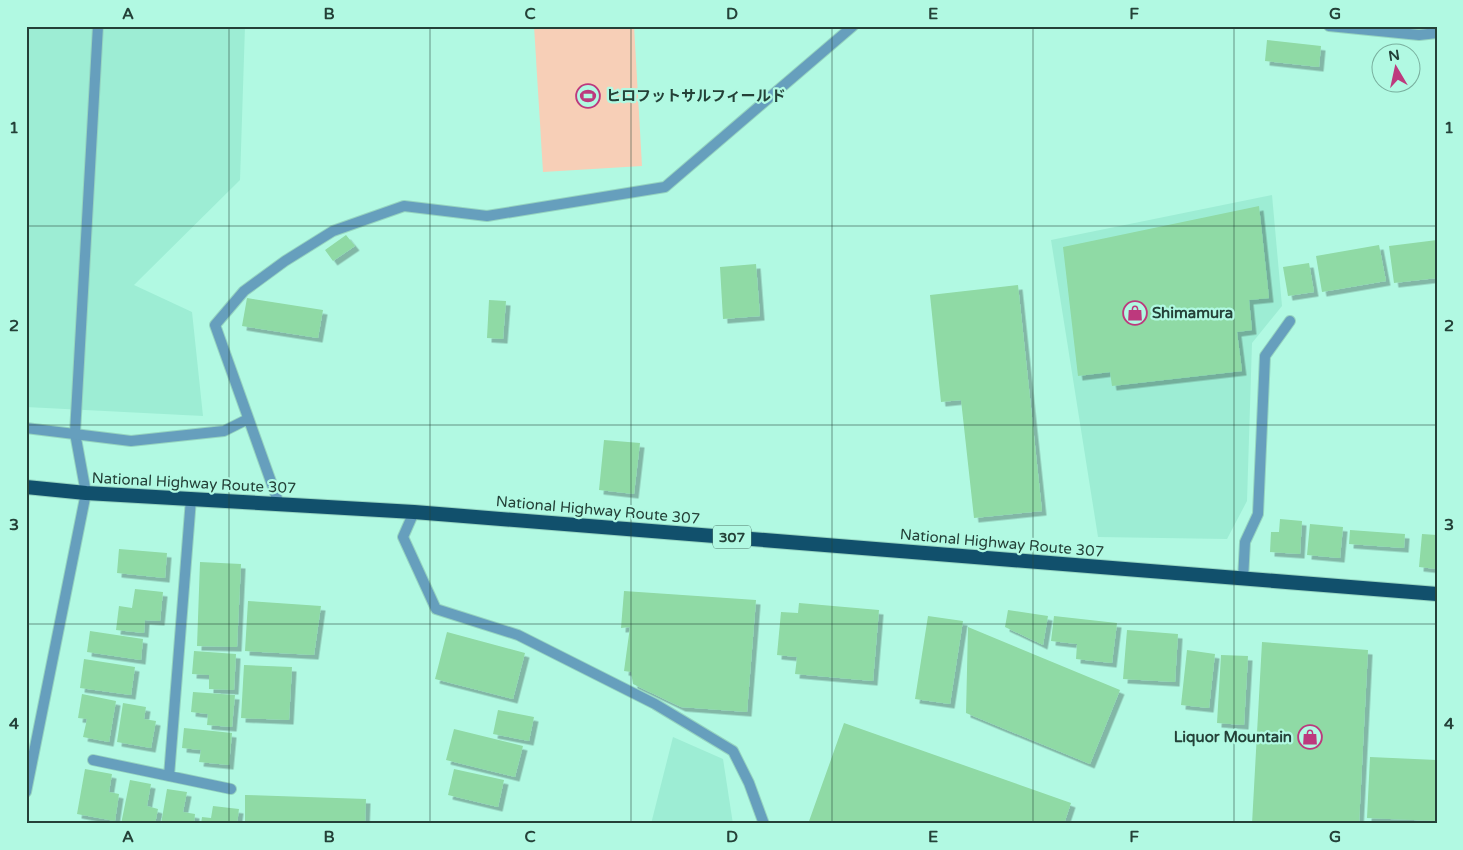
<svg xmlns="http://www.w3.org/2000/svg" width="1463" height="850" font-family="'Varela Round','Noto Sans JP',sans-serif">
<defs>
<filter id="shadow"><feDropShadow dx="4.5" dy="4.5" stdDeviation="0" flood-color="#0004"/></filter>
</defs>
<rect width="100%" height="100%" fill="#b1f9e2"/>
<!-- built -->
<path fill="#9dedd4" d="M26,26h219l-5,154 -106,105 58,27 11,104 -177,-9z
M1272,195l10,111 -30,37 -5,158 -20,38 -129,-2 -47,-297z
M673,737l50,22 10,65h-82z"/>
<!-- green -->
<path fill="#f7cfb7" d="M534,26h100l8,140 -99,6z"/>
<!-- building -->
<path fill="#8fdaa5" filter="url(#shadow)" d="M1267,40l54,6 -2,21 -54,-6z
M1259,206l10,92 -20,2 3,30 -15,2 5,39 -130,15 -2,-14 -32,4 -15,-129z
M346,235l9,11 -22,15 -8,-11z
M1437,240v38l-43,5 -5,-37z
M1379,245l7,36 -64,11 -6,-36z
M1309,263l5,29 -26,4 -5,-29z
M756,264l4,52 -37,3 -3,-52z
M1018,285l24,226 -68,7 -13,-118 -20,2 -11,-107z
M247,298l76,12 -5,28 -76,-12z
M489,300l17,1 -3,38 -16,-1z
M604,440l36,3 -6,51 -35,-4z
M1280,519l22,2 -2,33 -30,-2 1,-20h8z
M1310,524l33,3 -3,31 -33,-3z
M1350,530l55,4 -1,14 -55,-4z
M1422,534l15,1v34l-18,-2z
M119,549l48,4 -2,25 -48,-5z
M200,562l41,2 -4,83 -40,-1z
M135,589l28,3 -3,29 -15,-1 -1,13 -28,-3 3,-24 13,2z
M624,591l132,9 -9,112 -66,-5 -48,-23 -2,-12 -7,-1 6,-44 -9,1z
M248,601l73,5 -7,49 -69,-4z
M799,603l80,7 -6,71 -78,-7 2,-17 -20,-2 4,-43 17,1z
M1008,610l40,6 -5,29 -38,-18z
M928,616l35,5 -13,83 -35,-5z
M1054,616l63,7 -5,40 -36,-4 1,-15 -26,-3z
M968,627l152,63 -30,74 -124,-51z
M1127,630l51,4 -3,48 -52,-3z
M90,631l53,8 -2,21 -54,-8z
M447,632l78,21 -12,46 -78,-20z
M1262,642l106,8 -9,174h-107z
M1187,650l28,4 -6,54 -28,-3z
M194,651l42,3 -2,36 -25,-1v-14l-17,-1z
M1221,655l27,1 -4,69 -27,-2z
M84,659l51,8 -4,28 -51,-7z
M244,665l48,2 -3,53 -48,-2z
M193,692l42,3 -3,32 -25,-2 1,-11 -17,-2z
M82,694l34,7 -7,41 -26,-5 4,-18 -9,-1z
M123,703l23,4 -2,12 12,2 -5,27 -34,-6z
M498,710l36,7 -5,24 -36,-7z
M844,723l227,80 -7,21h-256z
M184,728l48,5 -3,32 -30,-3 2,-12 -19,-2z
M454,729l69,17 -8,31 -69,-17z
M1370,757l67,3v61l-70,-3z
M85,769l27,5 -3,18 10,2 -4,27 -38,-7z
M454,769l50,11 -6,27 -50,-12z
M130,780l21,4 -4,22 11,3 -3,15h-34z
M167,789l20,3 -4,20 12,2 -1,10h-33z
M245,795l121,4 -1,25h-120z
M213,806l26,3 -2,15h-36l1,-7 9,1z"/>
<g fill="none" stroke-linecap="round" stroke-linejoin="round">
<!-- service casing -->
<g stroke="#95d4c0" stroke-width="12">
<path id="service" d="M86,493l-11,-60 23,-407
M414,512l-11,25 33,72 82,26 137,69 78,47 16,32 15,41
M1243,579l2,-37 13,-28 7,-158 25,-35"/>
</g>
<!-- minor casing -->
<g stroke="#95d4c0" stroke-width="12">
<path id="minor" d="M1329,26l90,9 18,-2
M26,428l105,13 93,-10 24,-12
M279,504l-64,-179 29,-34 41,-30 48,-30 71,-25 83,10 178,-29 188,-161
M93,760l138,29
M169,776l22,-277
M26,792l60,-299"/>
</g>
<!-- trunk casing -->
<g stroke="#95d4c0" stroke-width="16">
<path id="trunk" d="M26,487l60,6 328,19 1023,82"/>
</g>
<!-- service -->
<use href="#service" stroke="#669fbd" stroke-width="10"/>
<!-- minor -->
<use href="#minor" stroke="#669fbd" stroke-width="10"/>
<!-- trunk -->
<use href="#trunk" stroke="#11506c" stroke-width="14"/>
</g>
<!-- grid -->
<path fill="none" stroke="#244138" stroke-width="1" stroke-opacity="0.55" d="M229,26v798M430,26v798M631,26v798M832,26v798M1033,26v798M1234,26v798M26,226h1411M26,425h1411M26,624h1411"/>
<!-- icons -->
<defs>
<g id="stadium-ring" transform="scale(1.25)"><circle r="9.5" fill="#b1f9e2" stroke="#bd397d" stroke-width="1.5"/><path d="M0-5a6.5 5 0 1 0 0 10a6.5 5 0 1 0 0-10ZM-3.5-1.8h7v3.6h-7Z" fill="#bd397d"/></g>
<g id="shop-ring" transform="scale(1.25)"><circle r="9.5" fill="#b1f9e2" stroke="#bd397d" stroke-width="1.5"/><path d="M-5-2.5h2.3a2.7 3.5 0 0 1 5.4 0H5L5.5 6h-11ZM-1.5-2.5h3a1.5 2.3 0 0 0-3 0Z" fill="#bd397d"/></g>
</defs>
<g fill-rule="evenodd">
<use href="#stadium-ring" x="588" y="96"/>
<use href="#shop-ring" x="1135" y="313"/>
<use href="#shop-ring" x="1310" y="737"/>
</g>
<g text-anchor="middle" stroke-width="4.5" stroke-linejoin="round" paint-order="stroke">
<!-- shield labels -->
<rect fill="#b1f9e2" stroke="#4e786b" stroke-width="1" x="713" y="525.5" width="38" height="23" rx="4"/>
<g font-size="14" font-weight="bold" fill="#244138">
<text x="732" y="542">307</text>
</g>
<!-- poi labels -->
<g font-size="15" font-weight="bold" fill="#244138" stroke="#b1f9e2" text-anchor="start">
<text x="606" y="101">ヒロフットサルフィールド</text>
<text x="1152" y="318">Shimamura</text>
<text x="1292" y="742" text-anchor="end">Liquor Mountain</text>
</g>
<!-- street labels -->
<g font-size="15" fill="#244138" stroke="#b1f9e2">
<text transform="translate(194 483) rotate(3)" y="5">National Highway Route 307</text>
<text transform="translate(598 510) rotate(5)" y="5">National Highway Route 307</text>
<text transform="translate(1002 543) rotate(5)" y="5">National Highway Route 307</text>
</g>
</g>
<!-- border -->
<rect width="1463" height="850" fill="none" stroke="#b1f9e2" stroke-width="55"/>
<!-- north arrow -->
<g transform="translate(1396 68) rotate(351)"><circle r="24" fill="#b1f9e2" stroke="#79af9e"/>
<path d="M0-4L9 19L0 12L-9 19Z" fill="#bd397d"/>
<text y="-8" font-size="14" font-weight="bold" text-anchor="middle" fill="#244138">N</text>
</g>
<rect x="28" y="28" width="1408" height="794" fill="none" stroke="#244138" stroke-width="2"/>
<g font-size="16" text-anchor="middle" font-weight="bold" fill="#244138">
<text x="128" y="19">A</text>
<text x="329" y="19">B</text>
<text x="530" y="19">C</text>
<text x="732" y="19">D</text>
<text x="933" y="19">E</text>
<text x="1134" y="19">F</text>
<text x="1335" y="19">G</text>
<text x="14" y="133">1</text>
<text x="1449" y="133">1</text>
<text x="14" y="331">2</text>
<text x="1449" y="331">2</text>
<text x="14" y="530">3</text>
<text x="1449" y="530">3</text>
<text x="14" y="729">4</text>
<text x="1449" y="729">4</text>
<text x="128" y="842">A</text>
<text x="329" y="842">B</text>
<text x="530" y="842">C</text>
<text x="732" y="842">D</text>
<text x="933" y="842">E</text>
<text x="1134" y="842">F</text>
<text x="1335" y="842">G</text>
</g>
</svg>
